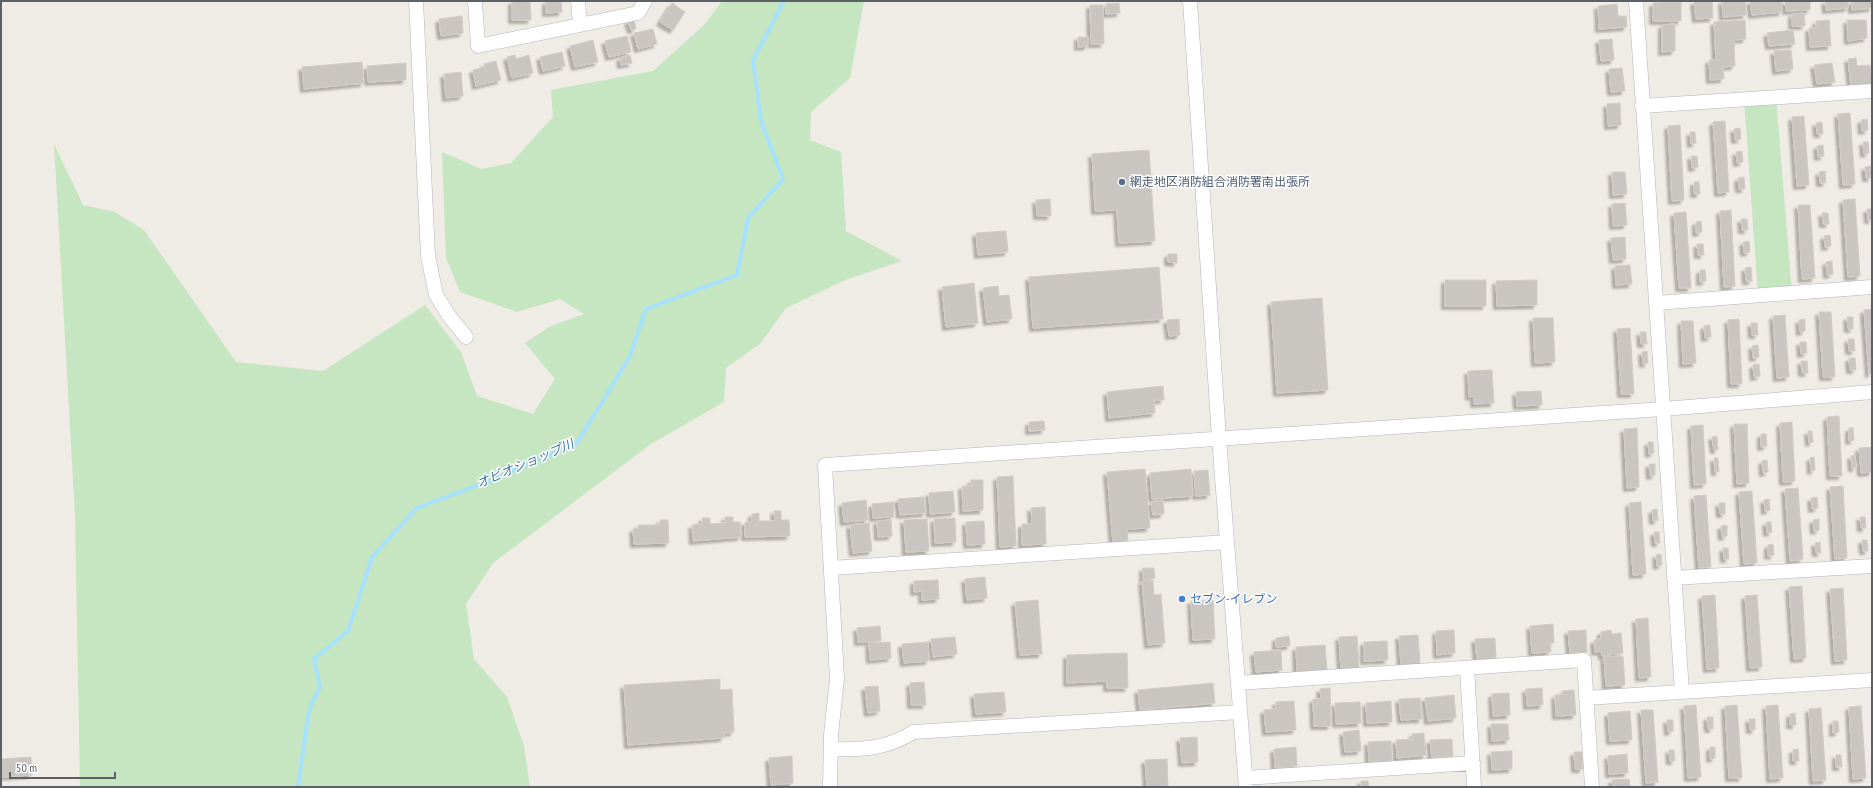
<svg xmlns="http://www.w3.org/2000/svg" width="1873" height="788" font-family="'PT Sans Narrow','Noto Sans JP',sans-serif">
<defs>
<filter id="shadow"><feDropShadow dx="-3.5" dy="3.5" stdDeviation="1" flood-color="#0004"/></filter>
</defs>
<rect width="100%" height="100%" fill="#efebe5"/>
<!-- green -->
<path fill="#c6e6c2" d="M722,1h142l-14,77 -39,34 -1,28 31,12 5,79 56,30 -57,19 -59,28 -26,36 -34,24 -2,34 -73,42 -158,119 -27,41 8,55 33,38 17,49 6,41h-450l-5,-271 -21,-372 29,61 32,7 29,18 92,132 87,9 102,-66 36,47 16,44 56,18 22,-35 -30,-36 24,-16 35,-13 -24,-15 -43,13 -57,-20 -14,-34 -4,-106 39,17 30,-6 42,-46 -2,-27 102,-19 52,-47z
M1776,97l16,196 -34,2 -14,-196z"/>
<g fill="none" stroke-linecap="round" stroke-linejoin="round">
<!-- stream -->
<path stroke="#a6e2fd" stroke-width="4" d="M298,787l10,-71 3,-11 9,-18 -6,-28 34,-28 24,-74 45,-49 75,-28 85,-37 53,-87 16,-47 91,-34 11,-57 35,-39 -22,-58 -8,-61 31,-59"/>
</g>
<!-- building -->
<path fill="#c9c6c1" stroke="#d3ccc3" filter="url(#shadow)" d="M512,1h18l1,19h-19z
M546,1h15l1,11 -16,1z
M1694,1h18l1,17 -17,1z
M1722,1h23l1,14 -23,2z
M1750,1h31l1,11 -30,3z
M1785,1h25v9l-24,1z
M1825,1h23v7l-22,2z
M1851,1h21v7l-20,2z
M1681,2v19h-28v-18z
M672,3l13,9 -12,18 -13,-8z
M1119,3l1,10 -14,1v-10z
M1617,4l1,12h8l1,11 -28,2 -1,-23z
M1090,5h13l1,39h-13z
M1804,13l1,13h-13v-12z
M462,16l1,17 -22,3 -2,-17z
M634,20l2,9 -5,1 -3,-9z
M1745,20l1,19 -12,1 1,26 -12,1 1,12 -14,1 -1,-20h7l-2,-38z
M1829,20l2,26 -21,1 -1,-19h7v-7z
M1847,20h19l1,18 -19,3z
M1675,24v27l-13,1v-27z
M653,29l4,15 -19,5 -4,-16z
M1793,30l2,14 -26,2 -2,-13z
M627,36l4,16 -22,5 -4,-16z
M1078,37h10v9l-10,1z
M1612,39l2,21 -13,1 -2,-21z
M593,40l5,22 -23,5 -5,-21z
M1791,50l2,19 -17,2 -2,-20z
M562,52l3,14 -22,5 -3,-14z
M515,55l1,4 13,-4 4,18 -21,5 -5,-21z
M630,55l2,8 -11,2 -1,-7z
M1856,58l1,8 13,-1 2,19 -21,2 -3,-27z
M496,61l5,19 -25,6 -3,-16 12,-3 -1,-3z
M362,62l2,21 -60,6 -2,-22z
M406,63v17l-38,2 -1,-16z
M1832,63l3,19 -18,2 -3,-19z
M1622,68l3,23 -14,1 -2,-23z
M461,72l2,24 -17,2 -2,-24z
M1620,103l1,22 -13,1 -1,-22z
M1850,113l5,71 -12,1 -5,-71z
M1804,116l5,69 -12,1 -5,-69z
M1867,119l1,11 -6,1 -1,-11z
M1725,121l4,71 -11,1 -5,-71z
M1822,122l1,12h-6l-1,-11z
M1680,125l4,75 -12,1 -4,-75z
M1740,128l1,11 -6,1 -1,-11z
M1690,132h5l1,11 -5,1z
M1863,142h5l1,11 -5,1z
M1823,145l1,11 -6,1 -1,-11z
M1149,150l6,91 -36,2 -2,-33 -22,1 -3,-57z
M1742,151l1,11 -6,1 -1,-11z
M1691,156h6l1,11 -6,1z
M1871,166v12h-5l-1,-11z
M1825,171l1,12h-6l-1,-11z
M1612,172h13l2,22 -14,1z
M1744,177l1,12h-6l-1,-11z
M1694,182h5l1,12h-6z
M1050,199l1,17h-14l-1,-16z
M1855,199l5,77 -12,1 -5,-77z
M1625,203l2,22 -14,1 -1,-22z
M1798,205h12l5,73 -13,1z
M1867,209h5v11h-4z
M1731,210l4,76 -11,1 -4,-76z
M1686,212l5,76h-12l-5,-75z
M1822,213h6l1,11h-6z
M1741,219h6l1,11h-6z
M1701,221l1,11 -6,1v-11z
M1006,231l2,21 -30,3 -2,-22z
M1830,235l1,11 -6,1 -1,-11z
M1625,237l1,22 -13,1 -2,-22z
M1749,241l1,11 -6,1 -1,-11z
M1697,244h6l1,11h-6z
M1168,254h9v9l-9,-1z
M1832,261l1,13 -6,1 -1,-13z
M1630,265l2,19 -16,1 -1,-19z
M1159,267l4,52 -130,9 -4,-51z
M1751,267l1,14h-6l-1,-13z
M1700,270h5l1,11 -6,1z
M1445,280h41v26h-41z
M1537,280v25l-40,1 -1,-25z
M974,283l4,40 -32,4 -4,-40z
M998,286l1,10 10,-1 3,24 -25,3 -4,-34z
M1322,298l6,92 -51,3 -6,-91z
M1872,309v64l-3,1 -5,-64z
M1819,312h12l4,65h-12z
M1785,315l4,62 -12,1 -4,-62z
M1847,317h6v12h-5z
M1533,318h20l2,44 -20,1z
M1179,319l1,16 -11,1 -2,-16z
M1739,319l3,65h-11l-3,-64z
M1805,319v12l-5,1 -1,-12z
M1681,321h12l3,42 -13,1z
M1751,323h6l1,12h-6z
M1710,325l1,12 -6,1 -1,-12z
M1630,328l4,66h-13l-4,-65z
M1640,332h6l1,12h-6z
M1848,339h6l1,12h-6z
M1800,342h6l1,11 -6,1z
M1758,345l1,12 -6,1 -1,-12z
M1647,351l1,12 -5,1 -1,-12z
M1849,358h6l1,12h-6z
M1801,361h6l1,12h-6z
M1759,364l1,12 -6,1 -1,-12z
M1492,370l2,33 -20,1v-8l-5,1 -1,-26z
M1163,386l1,14h-10l1,13 -46,5 -2,-26z
M1541,391l1,14 -25,1 -1,-14z
M1839,416l3,60h-12l-3,-59z
M1044,421l1,9 -16,1v-9z
M1792,422l3,59 -12,1 -3,-59z
M1734,424h13l2,59 -12,1z
M1703,425l3,59 -12,1 -3,-59z
M1637,428l2,59 -12,1 -3,-59z
M1849,428h4l1,12 -5,1z
M1808,431h4l1,11 -4,1z
M1761,434h5l1,12 -6,1z
M1717,436l1,14h-4l-2,-13z
M1648,442h5l1,11 -5,1z
M1872,447v25l-11,1 -2,-25z
M1855,455l1,13h-4l-1,-12z
M1814,457l1,13 -4,1 -1,-13z
M1714,458h4l1,14h-4z
M1767,460l1,12 -5,1 -1,-12z
M1649,464h6v11l-5,1z
M1145,469l5,59 -23,1 1,13 -15,1 -6,-71z
M1191,469l2,27 -41,3 -2,-26z
M1208,470l2,25 -14,1 -2,-25z
M1013,476l3,70 -16,1 -3,-70z
M971,480h12v30l-20,1 -1,-25h9z
M1843,486l4,72 -12,1 -5,-72z
M1798,488l5,71 -13,2 -5,-72z
M953,491l2,21 -25,2 -1,-21z
M1752,491l5,72 -13,1 -5,-72z
M1706,495l5,72 -12,1 -5,-72z
M924,497l2,16 -26,2 -2,-16z
M1817,497l1,11 -6,1 -1,-11z
M1769,499l1,11 -5,1 -1,-11z
M866,500l2,20 -24,2 -2,-19z
M1163,500l1,14 -11,1 -2,-13z
M893,502l1,15 -21,1 -1,-14z
M1641,502l5,72 -13,1 -4,-72z
M1719,503h6v11h-5z
M1045,507l1,37 -24,1v-21h10l-1,-16z
M1657,509l1,11 -5,1 -1,-11z
M774,511h7v9h8l1,16 -45,1v-15h7v-8l7,-1v8h16z
M725,517h8v5h7l1,15 -48,4 -1,-16 10,-1v-6h8v6l15,-1z
M1860,517h5l1,11h-5z
M955,518l1,24 -21,1 -1,-24z
M927,519l2,32 -23,1 -2,-32z
M1819,519v11l-5,1 -1,-11z
M660,520h8l1,23 -35,1 -1,-15 5,-1v-3h22z
M891,520l1,16 -14,1 -1,-16z
M984,521l1,23 -18,1 -1,-23z
M1766,522h5l1,10 -5,1z
M869,523l3,28 -19,2 -3,-28z
M1727,525v11l-5,1 -1,-11z
M1654,532h5l1,11h-5z
M1862,540h5l1,11h-5z
M1820,542l1,11h-5l-1,-10z
M1773,544l1,11 -6,1v-11z
M1723,548h5l1,11h-5z
M1661,554l1,11 -5,1 -1,-11z
M1143,568h11l1,10 -12,1z
M985,577l2,21 -20,2 -2,-21z
M938,580l1,19 -17,1v-9l-8,1v-11z
M1153,580l1,15 7,-1 4,49 -17,2 -6,-64z
M1802,586l4,72 -12,1 -5,-72z
M1843,588l4,72 -12,1 -5,-72z
M1715,595l4,73 -12,1 -5,-73z
M1757,595l5,72 -12,1 -5,-72z
M1038,600l4,54 -22,1 -5,-53z
M1213,600l2,39 -22,1 -2,-39z
M1648,618l3,59 -12,1 -3,-59z
M1553,624l1,19h-4l1,9 -19,1 -2,-27z
M880,626l1,15 -23,1 -1,-14z
M1454,630l1,23 -18,2 -1,-24z
M1586,630l1,22 -17,1 -2,-22z
M1611,630l1,4 9,-1 2,20 -21,3 -1,-5 -6,1 -1,-12 7,-1v-7z
M1418,635l2,29 -19,1 -2,-29z
M1289,636l1,10 -14,1v-9z
M1357,636l2,33 -18,1 -2,-33z
M955,637l2,17 -24,3 -2,-18z
M1495,638l1,21 -19,1 -2,-21z
M1387,641l1,19 -24,1v-19z
M890,642l1,16 -21,2 -1,-17z
M928,642l1,19 -25,2 -2,-19z
M1325,645l2,25 -30,2 -1,-25z
M1281,650l1,20 -26,2 -2,-20z
M1127,653l1,35h-21v-7l-40,2v-28z
M1623,656l2,29 -19,1 -2,-29z
M720,679v11l12,-1 2,43 -10,1v5l-96,7 -4,-60z
M924,682l2,23h-15l-1,-22z
M1213,683l2,20 -75,7 -2,-20z
M878,686l2,25 -12,2 -3,-26z
M1330,688l1,38h-17l-1,-27h8l-1,-10z
M1542,688l1,17 -16,1 -1,-17z
M1574,690l2,25 -20,1 -1,-21h7v-4z
M1004,692l2,20 -30,2 -2,-20z
M1509,693l1,22 -17,1 -1,-22z
M1454,695l2,23 -28,3 -3,-23z
M1420,698l2,21 -21,1 -2,-21z
M1294,701l2,29 -30,2 -2,-22 12,-1v-7z
M1391,701l1,21 -25,1 -1,-20z
M1360,702l1,21 -25,1 -1,-21z
M1696,705l5,72 -13,1 -4,-72z
M1737,705l5,73h-13l-4,-72z
M1778,705l5,73 -13,1 -4,-73z
M1861,706l5,72 -13,1 -4,-72z
M1821,708l5,72 -13,1 -4,-72z
M1641,710h12l5,72 -12,1z
M1630,711l2,29 -22,1 -2,-28z
M1795,713l1,12h-6v-11z
M1707,717h6v12h-5z
M1749,719h6v11h-5z
M1667,720h6v11l-5,1z
M1833,721h5l1,11 -6,1z
M1491,724h17l1,16 -17,1z
M1359,730l2,21 -16,1 -2,-20z
M1424,733l2,22 -29,3 -1,-18 17,-1 -1,-5z
M1197,737l1,25 -16,1 -2,-25z
M1452,739l1,17 -21,2 -2,-18z
M1391,741l1,20 -23,1 -1,-20z
M1296,747l1,19 -22,2 -1,-19z
M1710,747h5v11l-5,1z
M1798,749l1,12h-6v-11z
M1669,750h5l1,11h-5z
M1512,751v18l-20,1 -1,-18z
M1574,752h8l1,17h-8z
M1627,754l1,19 -19,1 -1,-18z
M1836,755h5l1,12h-6z
M792,756l1,27 -22,2 -2,-27z
M31,757l1,18 -31,2v-18z
M1167,759l1,28h-21l-2,-27z
M1629,779l1,8h-17l-1,-7z
M1361,781h7l1,6h-8z"/>
<g fill="none" stroke-linecap="round" stroke-linejoin="round">
<!-- minor casing -->
<g stroke="#b2b6b9" stroke-width="15">
<path id="minor" d="M416,1l12,255 8,39 13,21 17,21
M475,1l3,45 160,-33 7,-12
M578,1l2,24
M1190,1l29,437 27,349
M1636,1l46,691
M1642,106l230,-15
M1656,303l216,-16
M831,568l396,-26
M1674,578l198,-12
M1467,668l7,119
M1238,683l346,-23 8,127
M1586,698l286,-18
M831,749c29,1 57,0 82,-17l327,-20
M1245,778l228,-15
M830,787l1,-52 6,-57 -12,-213 838,-56 209,-17"/>
</g>
<!-- minor -->
<use href="#minor" stroke="#fff" stroke-width="14"/>
</g>
<!-- markers -->
<circle fill="#5c6f8a" stroke="#fff" stroke-width="1.5" cx="1122" cy="182" r="4"/>
<circle fill="#3f7fe0" stroke="#fff" stroke-width="1.5" cx="1182" cy="599" r="4"/>
<g text-anchor="middle" stroke-width="3" stroke-linejoin="round" paint-order="stroke">
<!-- service labels -->
<g font-size="12" fill="#4e5e75" stroke="#fff" text-anchor="start">
<text x="1130" y="186">網走地区消防組合消防署南出張所</text>
</g>
<!-- shop labels -->
<g font-size="12" fill="#366cbe" stroke="#fff" text-anchor="start">
<text x="1190" y="603">セブン-イレブン</text>
</g>
<!-- water labels -->
<g font-size="13" font-style="italic" fill="#3d799e" stroke="#fff">
<text transform="translate(525 463) rotate(-23)" y="5">オビオショップ川</text>
</g>
</g>
<!-- border -->
<rect width="1873" height="788" fill="none" stroke="#5c6165" stroke-width="4"/>
<!-- scale -->
<path d="M10 772v6h105v-6" fill="none" stroke="#5c6165" stroke-width="2"/>
<text x="16" y="772" font-size="12" fill="#5c6165" stroke="#ffffff" stroke-width="3" paint-order="stroke">50 m</text>
</svg>
